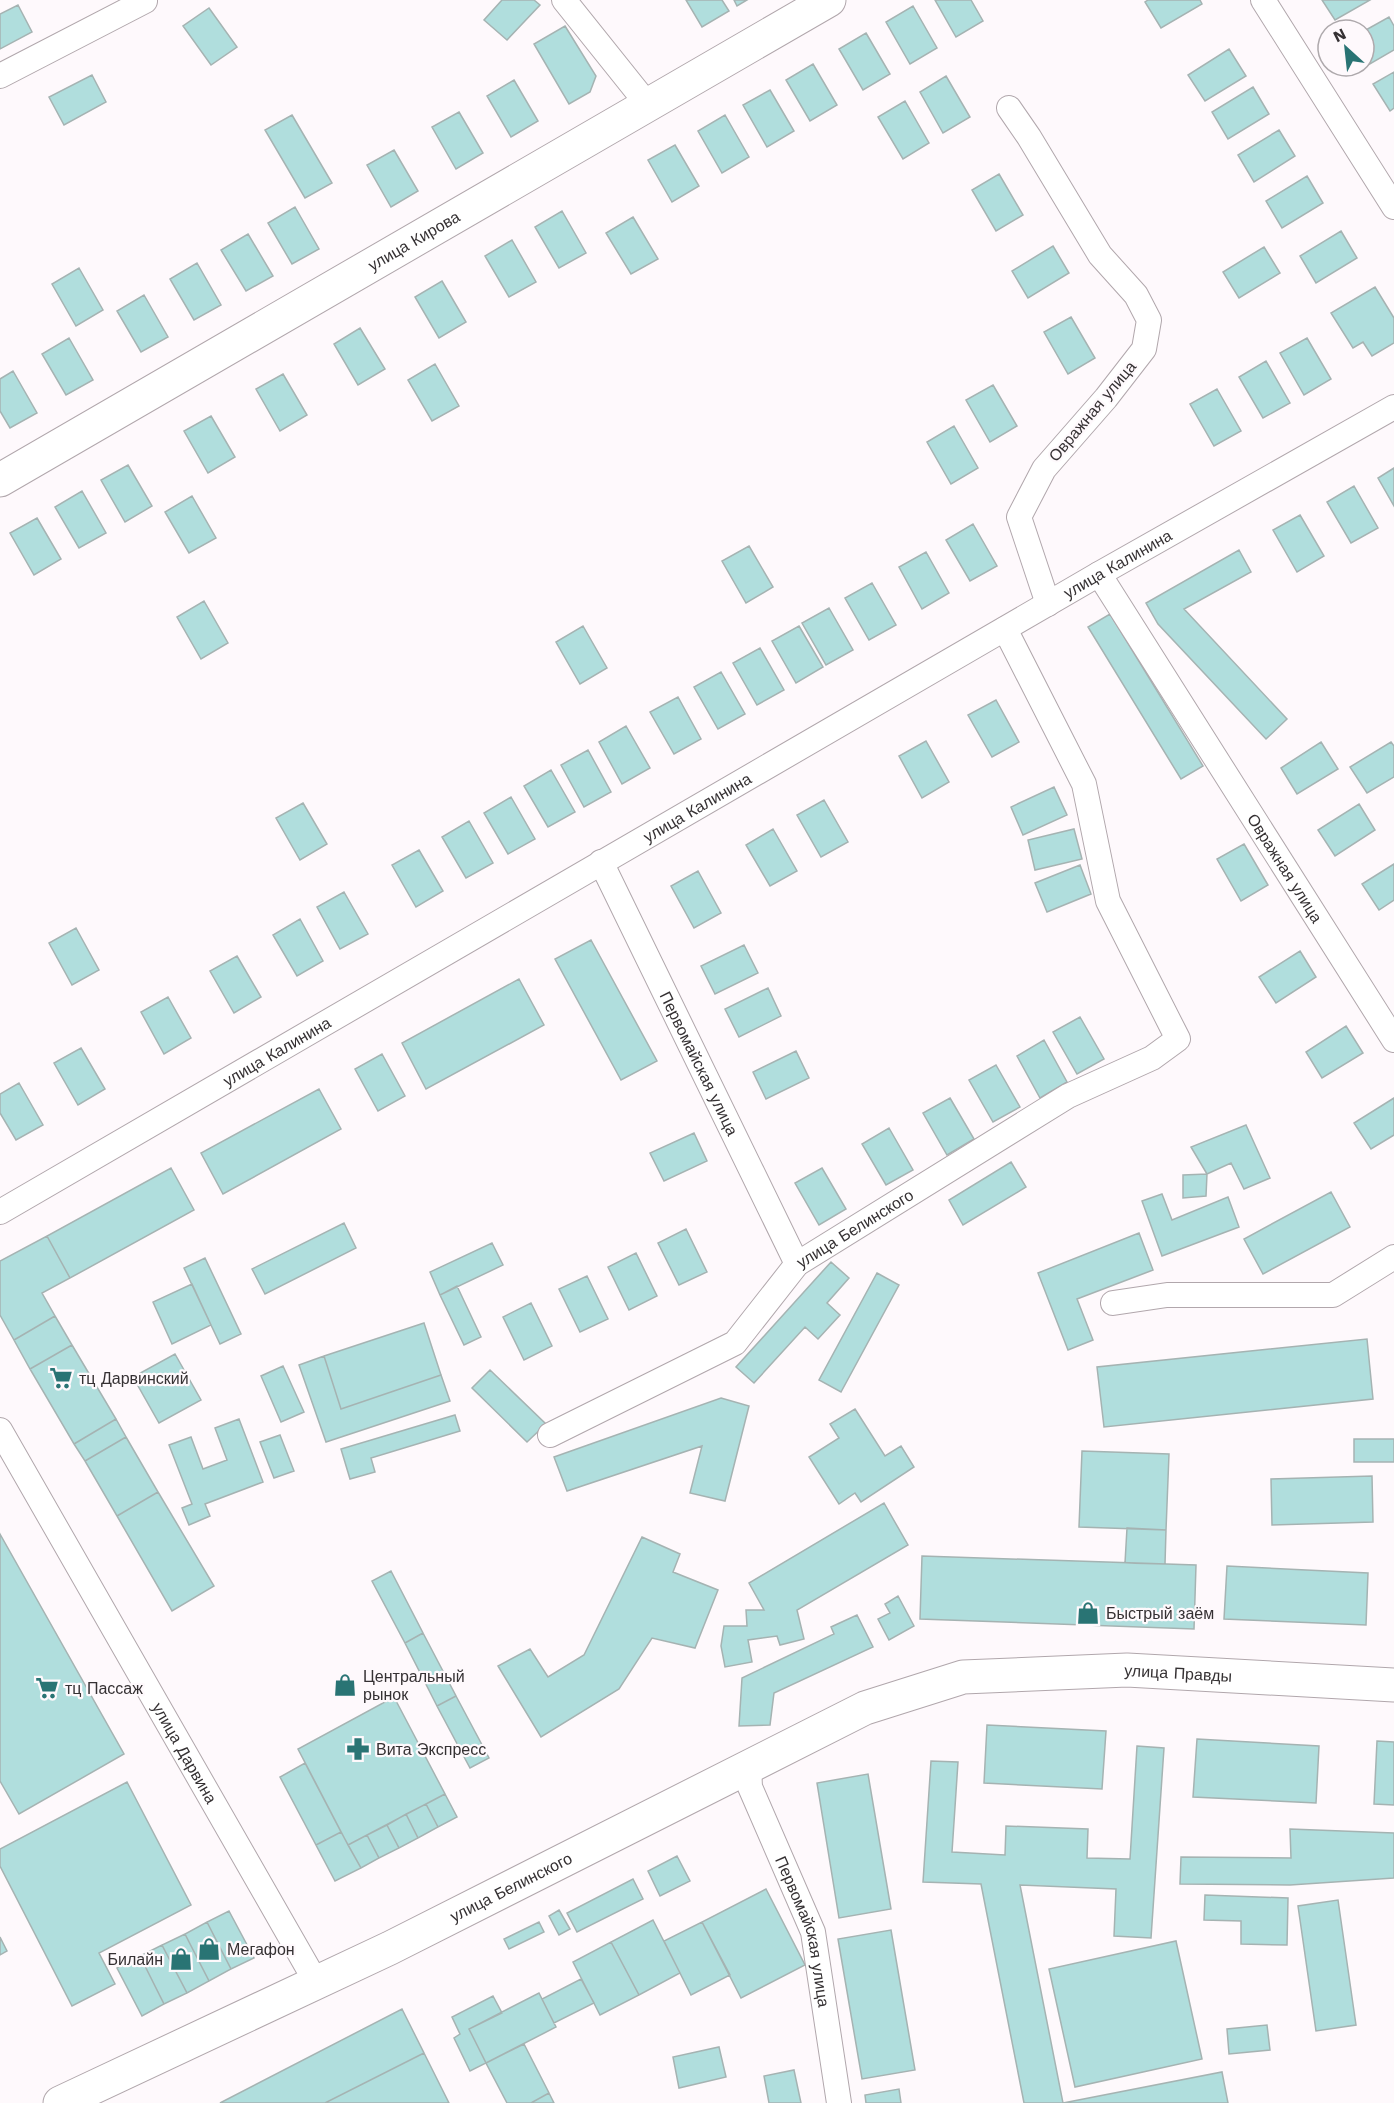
<svg xmlns="http://www.w3.org/2000/svg" width="1394" height="2103" font-family="'Work Sans',sans-serif">
<rect width="100%" height="100%" fill="#fef9fc"/>
<!-- building -->
<path fill="#b0dedd" stroke="#a5b3b2" stroke-width="1.5" d="M502,0h32l6,5 -33,35 -23,-20z
M686,0h36l7,11 -27,16z
M734,0h13l-10,6z
M935,0h36l12,21 -27,16z
M1148,0h52l2,4 -41,24 -16,-26z
M1322,0h48l-35,20z
M18,5l14,27 -32,17v-35z
M913,6l24,42 -27,16 -24,-42z
M209,8l28,39 -26,18 -28,-39z
M1389,17l5,9v24l-31,18 1,-37z
M565,26l31,50 -6,16 -21,12 -35,-60z
M866,33l24,41 -27,16 -24,-41z
M1229,49l17,27 -41,25 -17,-26z
M813,64l24,41 -27,16 -24,-41z
M1394,72v36l-4,3 -17,-27z
M92,75l14,27 -42,23 -15,-28z
M946,76l24,41 -27,16 -23,-41z
M514,80l24,41 -27,16 -24,-41z
M1253,87l16,27 -41,25 -16,-27z
M770,90l24,41 -27,16 -24,-42z
M905,101l24,42 -26,16 -25,-42z
M459,112l24,41 -27,16 -24,-42z
M292,115l40,68 -27,15 -40,-68z
M725,115l24,42 -27,16 -24,-42z
M1279,130l16,26 -41,26 -16,-27z
M675,145l24,41 -27,16 -24,-42z
M394,150l24,41 -27,16 -24,-42z
M999,174l24,41 -27,16 -24,-41z
M1307,176l16,27 -41,25 -16,-27z
M295,207l24,42 -27,15 -24,-41z
M562,211l24,42 -27,15 -24,-41z
M633,217l25,42 -27,15 -25,-41z
M1341,231l16,27 -41,25 -16,-27z
M248,234l25,42 -27,15 -25,-41z
M512,240l24,42 -27,15 -24,-41z
M1053,246l16,27 -41,25 -16,-27z
M1264,247l16,26 -41,25 -16,-26z
M197,263l24,42 -27,15 -24,-41z
M79,268l24,42 -27,16 -24,-42z
M442,281l24,41 -27,16 -24,-41z
M1375,287l19,31v25l-22,13 -9,-14 -10,6 -22,-35z
M144,295l24,42 -27,15 -24,-41z
M1071,317l24,41 -27,16 -24,-42z
M360,328l25,41 -27,16 -24,-41z
M69,338l24,42 -27,15 -24,-41z
M1307,338l24,41 -27,16 -24,-42z
M1266,361l24,42 -27,15 -24,-41z
M435,364l24,42 -27,15 -24,-41z
M13,371l24,42 -27,15 -10,-17v-32z
M283,374l24,41 -27,16 -24,-42z
M993,385l24,41 -27,16 -24,-42z
M1217,389l24,42 -27,15 -24,-42z
M211,416l24,41 -27,16 -24,-42z
M954,426l24,42 -27,16 -24,-42z
M128,465l24,41 -27,16 -24,-42z
M1394,468v38l-16,-28z
M1354,486l24,42 -27,15 -24,-41z
M82,491l24,42 -27,15 -24,-41z
M192,496l24,42 -27,15 -24,-41z
M1300,515l24,41 -27,16 -24,-42z
M37,518l24,41 -27,16 -24,-42z
M973,524l24,42 -27,15 -24,-41z
M749,546l24,41 -27,16 -24,-42z
M1239,550l12,22 -67,37 103,110 -21,20 -108,-115 -12,-21z
M926,552l23,41 -27,16 -23,-42z
M872,583l24,42 -27,15 -24,-42z
M204,601l24,42 -27,16 -24,-42z
M829,608l24,42 -27,15 -24,-42z
M1110,614l93,152 -22,13 -93,-152z
M583,626l24,42 -27,16 -24,-42z
M799,626l24,41 -27,16 -24,-42z
M760,648l24,42 -27,15 -24,-42z
M721,672l24,42 -27,15 -24,-42z
M678,697l23,42 -27,15 -24,-42z
M996,700l23,42 -27,15 -24,-42z
M626,726l24,42 -28,16 -23,-42z
M926,741l23,41 -27,16 -23,-42z
M1321,742l17,27 -41,25 -16,-26z
M1391,742l3,4v31l-27,16 -17,-26z
M588,750l23,42 -27,15 -23,-42z
M551,770l24,42 -27,15 -24,-41z
M1054,787l13,28 -44,20 -12,-28z
M511,797l24,42 -27,15 -24,-41z
M824,800l24,42 -27,15 -24,-42z
M303,803l24,41 -27,16 -24,-42z
M1359,804l16,26 -40,26 -17,-26z
M469,821l24,42 -27,15 -24,-41z
M773,829l24,42 -27,15 -24,-41z
M1074,829l8,30 -47,11 -7,-30z
M1244,844l24,41 -27,16 -24,-42z
M419,850l24,41 -27,16 -24,-42z
M1394,864v36l-15,10 -17,-26z
M1080,865l11,29 -44,18 -12,-29z
M698,871l23,42 -27,15 -23,-42z
M344,892l24,42 -28,15 -23,-42z
M300,919l23,42 -26,15 -24,-41z
M76,928l23,42 -27,15 -23,-42z
M591,940l66,121 -36,19 -66,-121z
M744,945l14,28 -43,21 -14,-28z
M1300,951l16,26 -40,26 -17,-26z
M237,956l24,41 -27,16 -24,-42z
M519,979l25,46 -118,64 -24,-46z
M768,988l13,28 -42,21 -14,-28z
M168,997l23,41 -27,16 -23,-42z
M1080,1017l24,42 -27,15 -24,-42z
M1346,1026l17,27 -41,25 -16,-26z
M1044,1040l23,42 -27,16 -23,-42z
M81,1048l24,41 -27,16 -24,-42z
M796,1051l13,27 -43,21 -13,-27z
M382,1054l23,42 -27,15 -23,-42z
M996,1065l24,42 -27,15 -24,-42z
M19,1083l24,42 -27,15 -16,-27v-19z
M319,1089l22,40 -118,65 -22,-41z
M950,1098l24,41 -27,16 -24,-42z
M1394,1098v37l-23,14 -17,-26z
M1246,1125l24,53 -26,11 -13,-26 -24,11 -16,-27z
M889,1128l24,42 -27,15 -24,-41z
M694,1133l13,28 -43,20 -14,-28z
M1011,1162l15,25 -63,38 -14,-25z
M171,1168l23,42 -124,68 -23,-42z
M822,1168l24,41 -27,16 -24,-42z
M1207,1174l-1,22 -23,2v-23z
M1331,1192l19,35 -87,47 -19,-35z
M1162,1194l10,26 56,-23 11,30 -77,29 -20,-55z
M344,1223l12,25 -91,46 -13,-25z
M686,1229l21,43 -28,13 -21,-42z
M1139,1233l14,37 -76,29 16,41 -25,10 -30,-77z
M47,1236l23,42 -28,15 13,23 -41,24 -14,-25v-54z
M492,1243l11,22 -63,30 -10,-23z
M636,1253l21,43 -28,14 -21,-43z
M205,1258l36,76 -21,10 -36,-76z
M831,1262l18,16 -22,25 13,12 -22,24 -13,-12 -51,56 -18,-16z
M877,1273l22,12 -58,107 -22,-12z
M587,1276l21,43 -28,13 -21,-43z
M192,1284l19,41 -39,19 -19,-42z
M457,1286l24,51 -17,8 -24,-50z
M531,1303l21,43 -28,14 -21,-43z
M55,1316l17,29 -42,24 -16,-29z
M424,1323l17,52 -100,34 -17,-53z
M1367,1339l6,60 -269,28 -7,-60z
M72,1345l44,74 -42,25 -44,-75z
M175,1354l26,46 -42,23 -26,-46z
M324,1356l17,53 100,-34 9,26 -124,41 -27,-77z
M283,1366l21,46 -23,10 -20,-46z
M490,1370l56,54 -19,18 -55,-54z
M721,1398l28,8 -24,95 -35,-8 12,-47 -135,45 -13,-34z
M855,1409l30,47 16,-10 13,21 -53,35 -6,-9 -16,11 -30,-47 30,-19 -9,-14z
M455,1415l5,16 -89,27 4,14 -25,7 -9,-30z
M116,1419l10,18 -41,24 -11,-17z
M239,1419l24,63 -58,22 5,12 -21,9 -7,-17 10,-4 -23,-59 22,-8 12,32 24,-9 -12,-32z
M280,1435l14,36 -20,7 -14,-36z
M126,1437l32,55 -41,24 -32,-55z
M1354,1439h40v23h-40z
M1082,1451l87,3 -3,76 -87,-3z
M1372,1476l1,46 -101,3 -1,-46z
M158,1492l56,94 -42,25 -55,-95z
M884,1503l24,42 -111,65 7,29 -24,6 -3,-9 -29,4 4,22 -27,5 -4,-21 3,-20h23l-1,-16h18l-15,-27z
M1127,1528l39,2 -1,34 -40,-1z
M0,1534l124,220 -105,60 -19,-33z
M642,1537l38,17 -7,18 45,18 -23,58 -43,-10 -33,51 -78,48 -43,-71 32,-17 18,28 36,-22z
M922,1556l274,9 -2,64 -274,-10z
M1227,1566l141,7 -2,52 -142,-6z
M391,1571l32,62 -18,10 -33,-62z
M898,1596l16,30 -25,14 -11,-21 12,-6 -5,-9z
M857,1615l16,32 -99,46 -4,32 -31,1 3,-48 92,-44 -3,-7z
M423,1633l33,63 -19,10 -32,-63z
M456,1696l33,62 -19,10 -33,-62z
M394,1697l51,97 -97,51 -50,-96z
M987,1725l119,6 -4,58 -118,-6z
M1197,1739l122,7 -3,57 -123,-6z
M1377,1741l17,1v63l-20,-1z
M1137,1746l27,2 -13,190 -37,-2 2,-47 -96,-4 43,218h-39l-43,-219 -58,-2 8,-121 27,1 -6,90 53,3 1,-29 82,3 -1,29 43,1z
M305,1763l36,69 -25,13 -36,-68z
M868,1774l23,135 -52,9 -22,-135z
M127,1782l64,123 -92,48 16,31 -43,22 -72,-140v-17z
M445,1794l12,23 -19,10 -12,-23z
M426,1804l12,23 -20,11 -12,-24z
M406,1814l12,24 -19,10 -12,-23z
M387,1825l12,23 -20,10 -12,-23z
M1290,1829l104,4v45l-104,7 -110,-1 1,-27 110,1z
M341,1832l20,36 -26,13 -19,-36z
M367,1835l12,23 -18,10 -13,-23z
M677,1856l13,25 -30,15 -12,-25z
M633,1879l10,20 -66,33 -10,-19z
M766,1889l39,76 -64,33 -39,-76z
M1205,1895l83,3 -1,47 -46,-1v-23l-37,-1z
M1338,1900l18,125 -40,6 -18,-125z
M559,1910l11,19 -11,6 -10,-19z
M229,1911l25,47 -23,11 -24,-47z
M653,1920l27,53 -41,22 -28,-53z
M207,1922l24,47 -22,12 -24,-47z
M539,1922l5,10 -35,17 -5,-10z
M702,1922l28,53 -39,20 -27,-54z
M891,1930l24,140 -53,9 -24,-140z
M185,1934l24,47 -22,12 -25,-48z
M0,1937l7,14 -7,4z
M1176,1941l26,118 -127,28 -26,-118z
M611,1942l28,53 -39,20 -27,-53z
M162,1945l25,48 -23,11 -24,-48z
M140,1956l24,48 -22,12 -25,-48z
M581,1979l13,24 -40,20 -12,-24z
M539,1993l17,34 -70,36 -17,-34z
M493,1996l9,17 -33,16 17,34 -16,8 -16,-33 6,-4 -8,-17z
M402,2009l22,44 -99,50h-105z
M1267,2025l3,25 -41,4 -2,-25z
M524,2044l25,49 -18,10h-24l-21,-40z
M719,2047l7,30 -47,11 -6,-31z
M424,2053l25,50h-124z
M794,2070l7,33h-32l-5,-27z
M1222,2072l6,31h-165z
M899,2089l2,14h-35l-1,-8z
M549,2093l5,10h-23z"/>
<g fill="none" stroke-linecap="round" stroke-linejoin="round">
<!-- street casing -->
<g stroke="#b1a7ac" stroke-width="26">
<g id="street">
<path d="M564,0l84,105"/>
<path d="M1263,0l131,207"/>
<path d="M0,76l145,-75"/>
<path d="M1009,108l20,29 71,118 36,40 13,25 -5,29 -38,49 -62,71 -25,48 29,87"/>
<path id="s1" d="M1099,574l295,466"/>
<path id="s2" d="M601,862l196,402"/>
<path id="s3" d="M0,1212l1099,-638 295,-167"/>
<path d="M1113,1303l54,-8h166l61,-38"/>
<path id="s4" d="M0,1430l316,552"/>
<path id="s5" d="M550,1435l185,-92 62,-79 271,-168 84,-38 26,-19 -70,-138 -24,-117 -79,-155"/>
<path id="s6" d="M749,1766l1,21 63,145 26,171"/>
</g>
</g>
<!-- secondary casing -->
<g stroke="#b1a7ac" stroke-width="35">
<g id="secondary">
<path id="s7" d="M0,480l829,-480"/>
<path id="s8" d="M60,2103l330,-155 475,-240 98,-31 164,-7 267,15"/>
</g>
</g>
<!-- street -->
<use href="#street" stroke="#fff" stroke-width="24"/>
<!-- secondary -->
<use href="#secondary" stroke="#fff" stroke-width="33"/>
</g>
<!-- icons -->
<defs>
<g id="supermarket-bare" transform="scale(1.8)"><path d="M-6-5.5h2.5l.6 2H6L4.5 2H-2.5L-4.4-4H-6ZM-1.5 3.2a1.3 1.3 0 1 0 .1 0ZM3 3.2a1.3 1.3 0 1 0 .1 0Z" fill="#297474" stroke="#fef9fc" stroke-width="2.5" paint-order="stroke"/></g>
<g id="shop-bare" transform="scale(1.8)"><path d="M-5-2.5h2.3a2.7 3.5 0 0 1 5.4 0H5L5.5 6h-11ZM-1.5-2.5h3a1.5 2.3 0 0 0-3 0Z" fill="#297474" stroke="#fef9fc" stroke-width="2.5" paint-order="stroke"/></g>
<g id="pharmacy-bare" transform="scale(1.8)"><path d="M-2-6h4v4h4v4h-4v4h-4v-4h-4v-4h4Z" fill="#297474" stroke="#fef9fc" stroke-width="2.5" paint-order="stroke"/></g>
</defs>
<g fill-rule="evenodd">
<use href="#supermarket-bare" x="61" y="1378"/>
<use href="#shop-bare" x="1088" y="1613"/>
<use href="#shop-bare" x="345" y="1685"/>
<use href="#supermarket-bare" x="47" y="1688"/>
<use href="#pharmacy-bare" x="358" y="1749"/>
<use href="#shop-bare" x="209" y="1949"/>
<use href="#shop-bare" x="181" y="1959"/>
</g>
<g text-anchor="middle" stroke-width="4.5" stroke-linejoin="round" paint-order="stroke">
<!-- street labels -->
<g font-size="16" fill="#353133" stroke="#fef9fc">
<text dy="6" stroke="none"><textPath href="#s7" startOffset="478">улица Кирова</textPath></text>
<text transform="translate(1092 411) rotate(-50)" y="6">Овражная улица</text>
<text dy="6" stroke="none"><textPath href="#s3" startOffset="1292">улица Калинина</textPath></text>
<text dy="6" stroke="none"><textPath href="#s3" startOffset="806">улица Калинина</textPath></text>
<text dy="6" stroke="none"><textPath href="#s1" startOffset="348">Овражная улица</textPath></text>
<text dy="6" stroke="none"><textPath href="#s3" startOffset="320">улица Калинина</textPath></text>
<text dy="6" stroke="none"><textPath href="#s2" startOffset="224">Первомайская улица</textPath></text>
<text dy="6" stroke="none"><textPath href="#s5" startOffset="375">улица Белинского</textPath></text>
<text dy="6" stroke="none"><textPath href="#s8" startOffset="1215">улица Правды</textPath></text>
<text dy="6" stroke="none"><textPath href="#s4" startOffset="372">улица Дарвина</textPath></text>
<text dy="6" stroke="none"><textPath href="#s8" startOffset="500">улица Белинского</textPath></text>
<text dy="6" stroke="none"><textPath href="#s6" startOffset="176">Первомайская улица</textPath></text>
</g>
<!-- poi labels -->
<g font-size="16" fill="#353133" stroke="#fef9fc" text-anchor="start">
<text x="79" y="1384">тц Дарвинский</text>
<text x="1106" y="1619">Быстрый заём</text>
<text x="363" y="1682">Центральный<tspan x="363" dy="18">рынок</tspan></text>
<text x="65" y="1694">тц Пассаж</text>
<text x="376" y="1755">Вита Экспресс</text>
<text x="227" y="1955">Мегафон</text>
<text x="163" y="1965" text-anchor="end">Билайн</text>
</g>
</g>
<!-- north arrow -->
<g transform="translate(1346 48) rotate(333)"><circle r="28" fill="#fef9fc" stroke="#aea9ac" stroke-width="1.5"/>
<path d="M0-4.5L10 22L0 15L-10 22Z" fill="#297474"/>
<text y="-9" font-size="16" font-weight="bold" text-anchor="middle" fill="#353133">N</text>
</g>
</svg>
